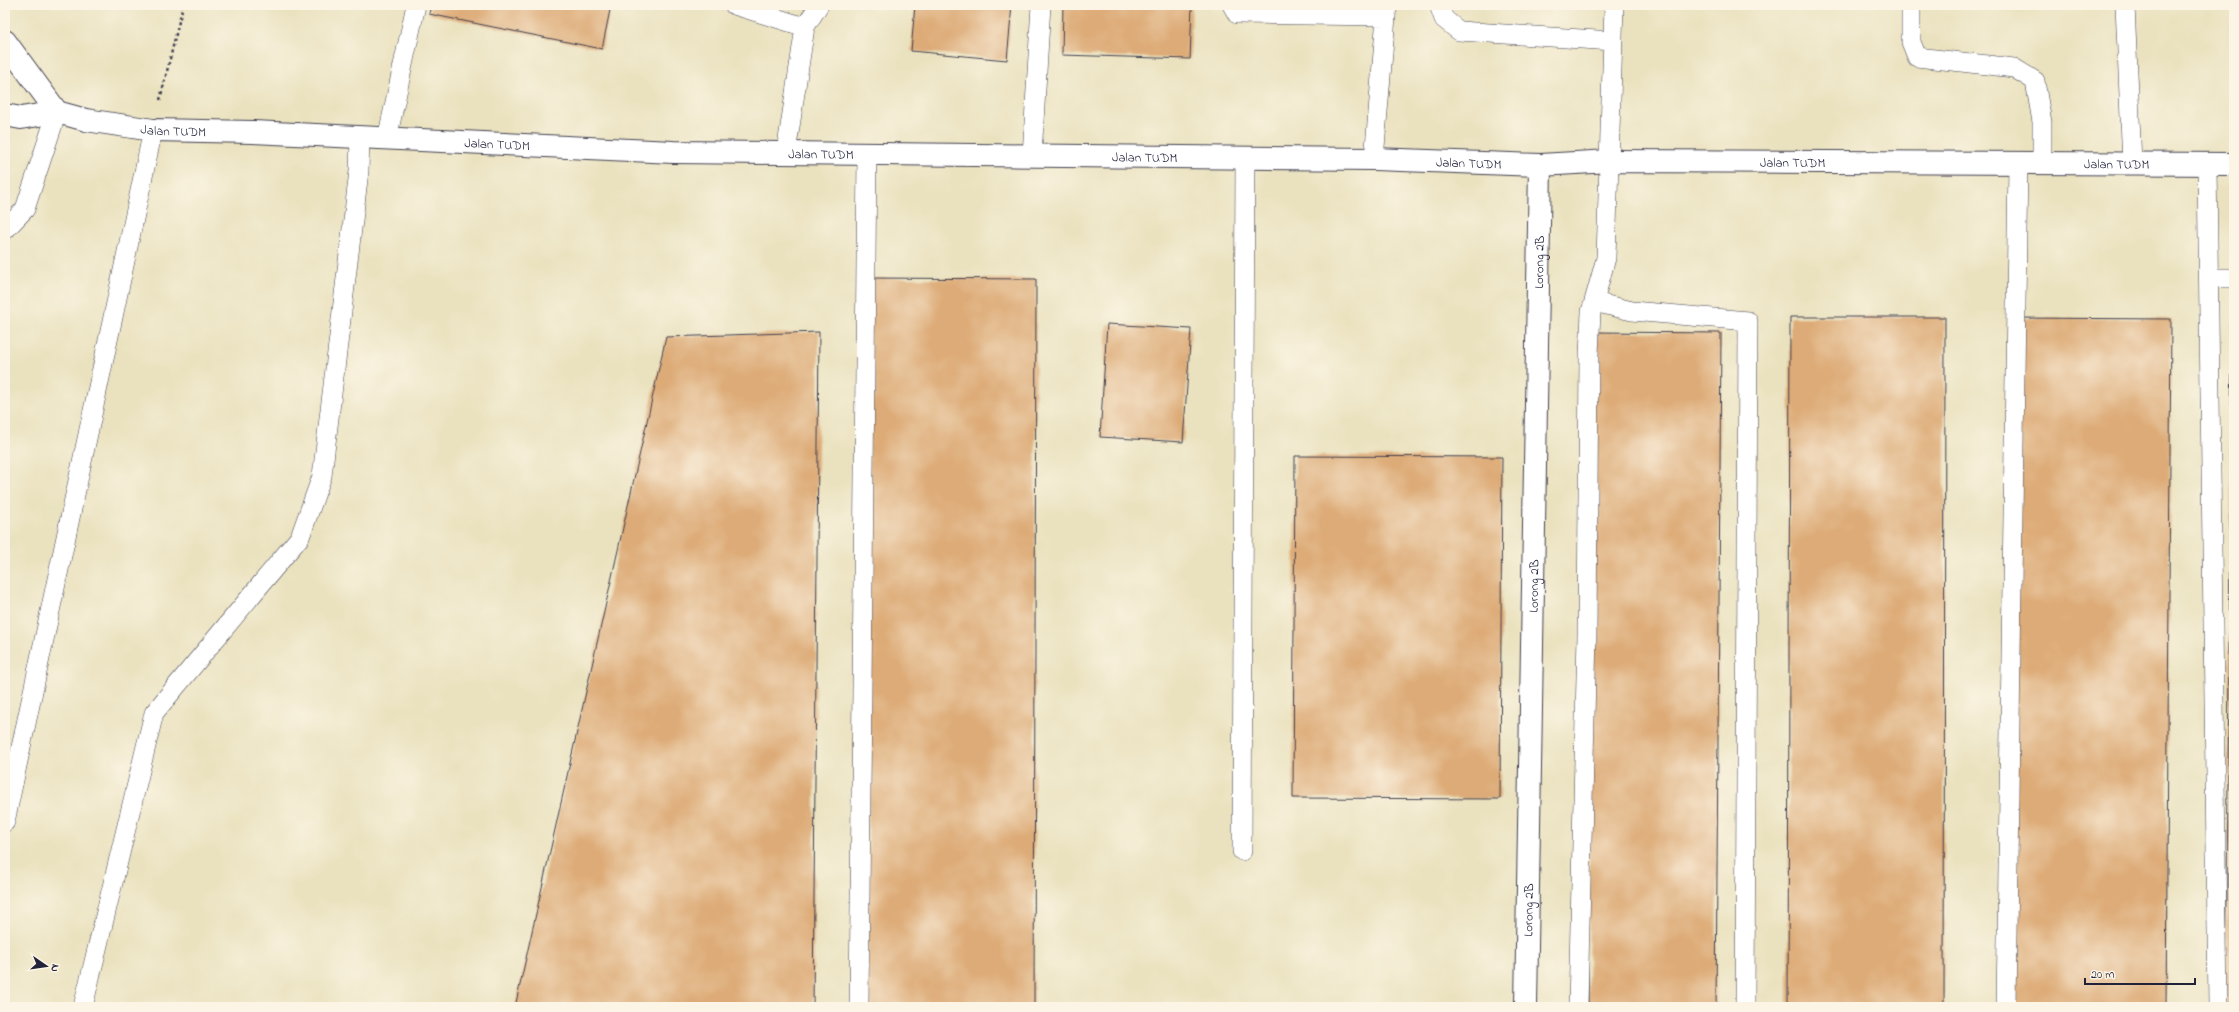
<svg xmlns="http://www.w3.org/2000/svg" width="2239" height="1012" font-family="'Indie Flower',sans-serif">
<rect width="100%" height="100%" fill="#fcf5e5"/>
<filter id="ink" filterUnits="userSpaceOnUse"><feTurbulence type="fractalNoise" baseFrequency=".025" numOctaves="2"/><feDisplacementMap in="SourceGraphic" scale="8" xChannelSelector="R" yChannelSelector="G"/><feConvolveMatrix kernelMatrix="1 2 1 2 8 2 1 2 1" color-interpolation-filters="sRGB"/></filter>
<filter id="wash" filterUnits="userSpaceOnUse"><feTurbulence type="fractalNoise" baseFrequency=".012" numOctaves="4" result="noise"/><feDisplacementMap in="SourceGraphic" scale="16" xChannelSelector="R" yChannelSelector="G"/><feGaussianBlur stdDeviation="0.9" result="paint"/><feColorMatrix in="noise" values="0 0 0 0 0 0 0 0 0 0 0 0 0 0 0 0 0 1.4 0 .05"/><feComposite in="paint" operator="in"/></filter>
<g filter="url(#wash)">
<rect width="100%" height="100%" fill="#eae2bf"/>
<g id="blocks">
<!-- building -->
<path fill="#ddab77" d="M431,5h180l-9,44 -173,-35z
M915,5h97l-5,55 -96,-9z
M1063,5h129l-2,54 -128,-4z
M870,278l166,1 -2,728h-166z
M1790,317h155l-1,690h-156z
M2016,318l155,1 -5,688h-155z
M1107,324l84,5 -8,113 -83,-5z
M2232,324h2v683h-8z
M819,332l-6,675h-298l151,-670z
M1592,332l129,1 -5,674h-128z
M1295,456l207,1 -2,342 -207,-1z"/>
</g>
</g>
<g filter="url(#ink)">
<use href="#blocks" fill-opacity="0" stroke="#403f4f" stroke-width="1"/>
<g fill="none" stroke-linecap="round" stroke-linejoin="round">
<!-- lane casing -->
<g stroke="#403f4f" stroke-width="20">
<path id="lane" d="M734,5l71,22 14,-22
M1232,5l5,9 148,2
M1439,5l5,14 15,12 154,10
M1911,5v37l6,15 97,11 21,13 7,41v41
M2125,5l7,158
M387,139l29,-134
M786,153l19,-126
M1032,156l9,-151
M1374,159l13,-154
M2207,164l11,843
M5,230l20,-21 32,-97
M2208,278h26
M1594,302l38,9 116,10 -3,686
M5,822l148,-692
M1242,851l3,-694
M83,1007l71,-294 146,-176 22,-61 37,-305 1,-33
M859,1007l8,-853
M1578,1007l9,-372 2,-281 2,-42 15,-54 8,-253
M2006,1007l12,-844"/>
</g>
<!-- street casing -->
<g stroke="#403f4f" stroke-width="24">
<g id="street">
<path d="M5,41l52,71"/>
<path id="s1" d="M5,115l16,3 36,-6 29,8 67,10 100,2 420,20 701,7 166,6 70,-4 624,3"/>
<path id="s2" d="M1526,1007l14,-842"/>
</g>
</g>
<!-- path -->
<path stroke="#403f4f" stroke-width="2.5" stroke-dasharray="3 3" stroke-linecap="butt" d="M160,100l23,-95"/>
<!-- lane -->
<use href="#lane" stroke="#fff" stroke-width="19"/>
<!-- street -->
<use href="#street" stroke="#fff" stroke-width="22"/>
</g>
</g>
<g text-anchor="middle" stroke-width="3" stroke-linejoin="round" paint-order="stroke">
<!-- street labels -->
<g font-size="13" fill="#22223b" stroke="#fcf5e5">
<text dy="5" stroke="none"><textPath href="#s1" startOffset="171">Jalan TUDM</textPath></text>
<text dy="5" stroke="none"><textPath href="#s1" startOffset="495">Jalan TUDM</textPath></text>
<text dy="5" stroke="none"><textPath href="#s1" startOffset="819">Jalan TUDM</textPath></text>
<text dy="5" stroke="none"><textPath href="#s1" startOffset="1143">Jalan TUDM</textPath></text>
<text dy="5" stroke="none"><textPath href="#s1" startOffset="1467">Jalan TUDM</textPath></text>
<text dy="5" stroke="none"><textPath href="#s1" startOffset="1791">Jalan TUDM</textPath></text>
<text dy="5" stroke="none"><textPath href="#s1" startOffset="2115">Jalan TUDM</textPath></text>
<text dy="5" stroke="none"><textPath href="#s2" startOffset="745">Lorong 2B</textPath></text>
<text dy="5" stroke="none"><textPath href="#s2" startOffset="421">Lorong 2B</textPath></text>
<text dy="5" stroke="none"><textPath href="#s2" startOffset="97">Lorong 2B</textPath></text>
</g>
</g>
<!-- margin -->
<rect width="2239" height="1012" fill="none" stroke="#fcf5e5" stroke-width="20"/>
<!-- north arrow -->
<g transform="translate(46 966) rotate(103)" stroke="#fcf5e5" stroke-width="3" paint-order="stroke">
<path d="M0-3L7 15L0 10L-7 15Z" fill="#22223b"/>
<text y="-6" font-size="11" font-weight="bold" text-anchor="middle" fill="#22223b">N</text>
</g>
<!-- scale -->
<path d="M2085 978v6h110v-6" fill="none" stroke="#22223b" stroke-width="2"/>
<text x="2091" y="978" font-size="12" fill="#22223b" stroke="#fcf5e5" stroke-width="3" paint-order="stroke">20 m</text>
</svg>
